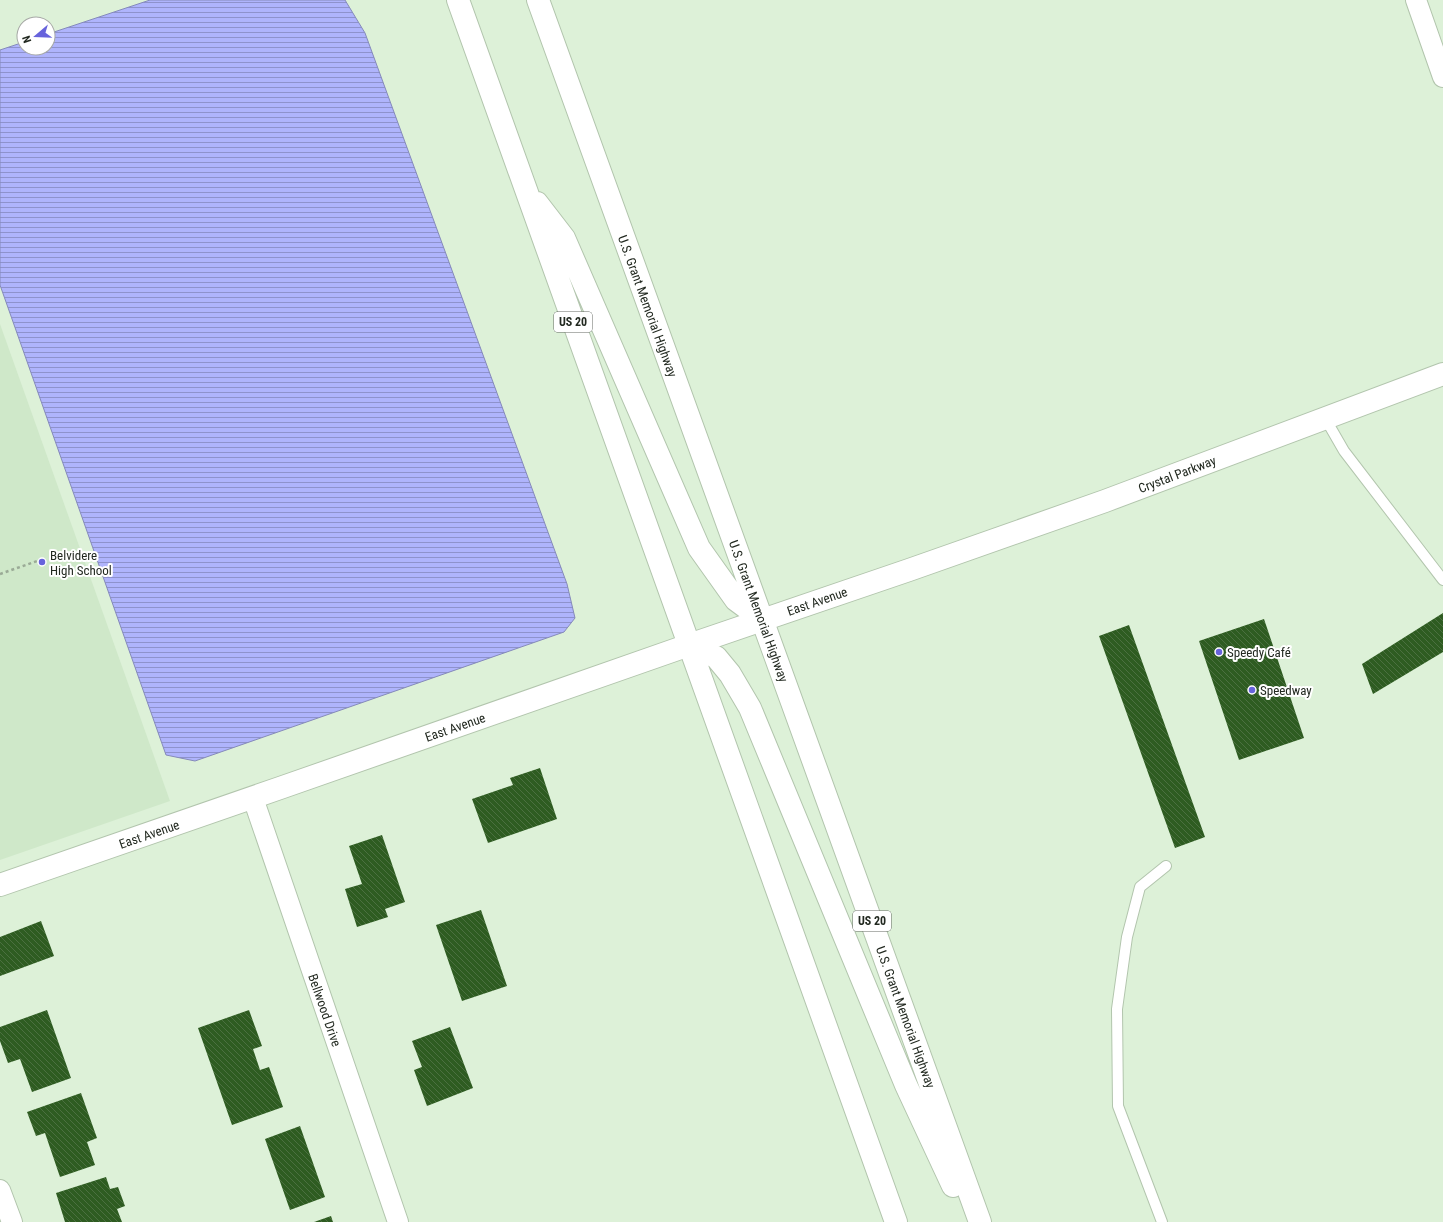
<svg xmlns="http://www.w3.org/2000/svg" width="1443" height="1222" font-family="'Roboto Condensed',sans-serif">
<defs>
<pattern id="water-rules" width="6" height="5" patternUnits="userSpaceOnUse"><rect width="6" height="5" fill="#afb4fc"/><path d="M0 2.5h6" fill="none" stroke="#8e92cc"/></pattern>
<pattern id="building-back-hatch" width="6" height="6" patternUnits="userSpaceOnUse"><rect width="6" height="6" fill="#2e5c21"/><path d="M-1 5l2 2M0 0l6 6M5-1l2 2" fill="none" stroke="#4b7040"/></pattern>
</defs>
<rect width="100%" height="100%" fill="#ddf1d8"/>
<!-- built -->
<path fill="#cfe8c9" d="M0,324l170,477 -170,59z"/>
<!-- water -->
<path fill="url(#water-rules)" stroke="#858aba" d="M150,0h195l20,33 202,551 8,34 -11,14 -369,129 -29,-6 -166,-470v-235l24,-8v6h24v-14z"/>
<!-- building -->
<path fill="url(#building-back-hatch)" d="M1443,613v39l-70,42 -11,-30z
M1264,619l40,119 -65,22 -40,-119z
M1129,625l76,212 -30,11 -76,-212z
M540,768l17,51 -69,24 -16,-44 41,-14 -3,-7z
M382,835l23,67 -20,7 3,8 -31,10 -12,-38 17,-5 -13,-38z
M481,910l26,76 -45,15 -26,-76z
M41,921l13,35 -54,20v-39z
M47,1010l24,68 -39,14 -12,-33 -12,4 -8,-22v-14z
M249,1010l13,36 -9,3 7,21 9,-3 14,40 -51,18 -34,-97z
M450,1027l23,61 -46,18 -13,-36 8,-3 -10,-26z
M81,1093l16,45 -10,4 8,23 -35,12 -15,-44 -9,3 -9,-24z
M300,1126l25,71 -35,13 -25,-71z
M106,1177l4,12 8,-2 7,19 -8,3 5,13h-57l-9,-29z
M331,1216l2,6h-19z"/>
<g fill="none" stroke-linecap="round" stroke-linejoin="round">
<!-- service casing -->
<g stroke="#b2c5ad" stroke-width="12">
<path id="service" d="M1325,418l19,33 99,129
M1162,1222l-44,-116 -1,-97 10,-72 13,-50 26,-21"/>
</g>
<!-- minor casing -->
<g stroke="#b2c5ad" stroke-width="22">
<path id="minor" d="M1416,0l27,77
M253,798l145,424
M0,1190l12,32"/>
</g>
<!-- tertiary casing -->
<g stroke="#b2c5ad" stroke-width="24">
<path id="tertiary" d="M0,885l280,-97 409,-143 220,-75 196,-69 338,-127"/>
</g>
<!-- primary casing -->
<g stroke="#b2c5ad" stroke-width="24">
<path id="primary" d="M458,0l438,1222
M538,0l442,1222
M537,203l27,35 135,310 37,52 27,20
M689,645l27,12 14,17 20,34 156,377 47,101"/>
</g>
<!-- path -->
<path stroke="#9aaa96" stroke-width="2.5" stroke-dasharray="3 3" stroke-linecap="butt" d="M0,574l40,-14"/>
<!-- service -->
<use href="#service" stroke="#fff" stroke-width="10"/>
<!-- minor -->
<use href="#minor" stroke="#fff" stroke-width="20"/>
<!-- tertiary -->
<use href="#tertiary" stroke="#fff" stroke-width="22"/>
<!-- primary -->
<use href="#primary" stroke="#fff" stroke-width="22"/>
</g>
<!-- markers -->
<g fill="#6763dc" stroke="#fff" stroke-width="1.5">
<circle cx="42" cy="562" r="4"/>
<circle cx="1219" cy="652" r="4"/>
<circle cx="1252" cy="690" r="4"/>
</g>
<g text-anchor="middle" stroke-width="4" stroke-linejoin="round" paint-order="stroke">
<!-- shield labels -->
<g fill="#fff" stroke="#646963" stroke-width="1">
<rect x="554" y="312" width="38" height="20" rx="3"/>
<rect x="853" y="911" width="38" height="20" rx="3"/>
</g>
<g font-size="12" font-weight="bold" fill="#222920">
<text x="573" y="326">US 20</text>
<text x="872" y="925">US 20</text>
</g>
<!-- street labels -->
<g font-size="13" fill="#222920" stroke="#fff">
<text transform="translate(648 306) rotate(70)" y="5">U.S. Grant Memorial Highway</text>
<text transform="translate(1177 474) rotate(-21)" y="5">Crystal Parkway</text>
<text transform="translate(817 601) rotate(-19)" y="5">East Avenue</text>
<text transform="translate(759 611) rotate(70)" y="5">U.S. Grant Memorial Highway</text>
<text transform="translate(455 727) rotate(-19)" y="5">East Avenue</text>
<text transform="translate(149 834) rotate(-19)" y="5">East Avenue</text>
<text transform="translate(325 1010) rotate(71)" y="5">Bellwood Drive</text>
<text transform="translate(906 1017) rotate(70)" y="5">U.S. Grant Memorial Highway</text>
</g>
<!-- poi labels -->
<g font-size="13" fill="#222920" stroke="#fff" text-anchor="start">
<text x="50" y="560">Belvidere<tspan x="50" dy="15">High School</tspan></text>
<text x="1227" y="657">Speedy Café</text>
<text x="1260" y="695">Speedway</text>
</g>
</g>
<!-- north arrow -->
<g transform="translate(36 36) rotate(251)"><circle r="19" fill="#ffffff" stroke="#a7a9a6"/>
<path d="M0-3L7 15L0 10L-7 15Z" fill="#6763dc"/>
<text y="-6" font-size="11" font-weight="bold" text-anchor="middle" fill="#222920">N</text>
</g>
</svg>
